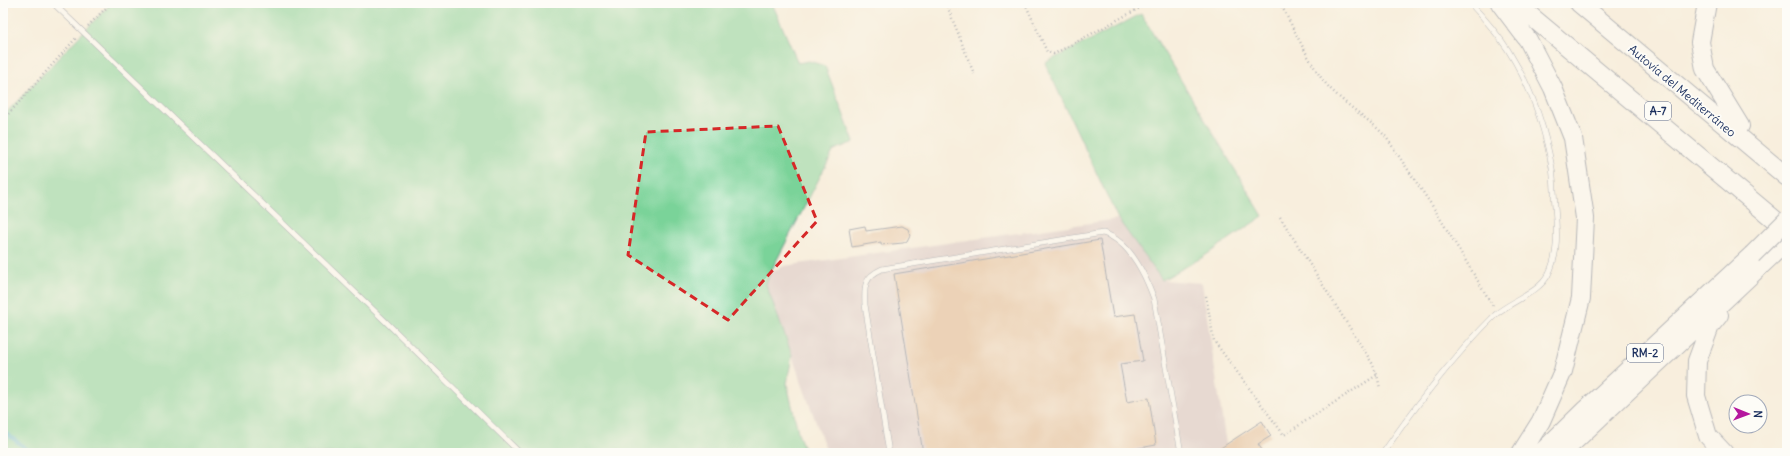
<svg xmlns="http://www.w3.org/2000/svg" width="1790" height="456" font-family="Delius,sans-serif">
<rect width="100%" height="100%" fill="#fdfcf7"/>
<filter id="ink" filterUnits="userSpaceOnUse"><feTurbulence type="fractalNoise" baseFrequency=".025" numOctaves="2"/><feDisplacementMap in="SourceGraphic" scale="8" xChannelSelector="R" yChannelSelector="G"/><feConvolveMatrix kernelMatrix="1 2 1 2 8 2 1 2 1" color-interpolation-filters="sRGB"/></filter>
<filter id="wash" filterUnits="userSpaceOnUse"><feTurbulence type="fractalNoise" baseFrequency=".012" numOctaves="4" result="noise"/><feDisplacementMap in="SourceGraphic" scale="16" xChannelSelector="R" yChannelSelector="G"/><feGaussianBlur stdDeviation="0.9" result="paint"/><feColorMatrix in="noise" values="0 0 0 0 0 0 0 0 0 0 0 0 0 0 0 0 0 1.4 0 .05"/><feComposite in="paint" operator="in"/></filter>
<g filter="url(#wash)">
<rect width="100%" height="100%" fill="#f8eedd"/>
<!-- industrial -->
<path fill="#d2bec3" d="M1118,219l44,61 40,3 24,161 -13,9h-386l-61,-169 4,-11 14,-7z"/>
<!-- green -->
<path fill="#7ad399" stroke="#4a817c" d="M111,3h661l26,60 11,-2 16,5 29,76 -20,8 -64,123 -4,11 26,71 -5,29 12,52 7,17h-803v-337z
M1141,14l122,202 -60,41 -41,23 -44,-61 -73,-156z"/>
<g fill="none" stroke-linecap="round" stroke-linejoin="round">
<!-- stream -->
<path stroke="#50b2cf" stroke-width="4" d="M3,431l29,22"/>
</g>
<g id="blocks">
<!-- building -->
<path fill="#deb089" d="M865,226l1,5 36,-5 6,3 2,6 -3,6 -4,2 -22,2v-3l-29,5 -3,-18z
M1100,240l13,77 22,-3 8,47 -23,3 7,38 22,-4 7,47 -22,4 1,4h-212l-29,-179z
M1262,421l9,15 -13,8 6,9h-51z"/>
</g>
</g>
<g filter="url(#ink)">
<use href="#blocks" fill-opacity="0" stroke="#68728a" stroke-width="1"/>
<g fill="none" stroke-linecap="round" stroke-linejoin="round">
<!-- lane casing -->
<g stroke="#68728a" stroke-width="6">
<path id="lane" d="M53,3l332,318 135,132
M889,453l-24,-148c-1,-19 -1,-28 17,-36l221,-36c27,8 42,41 51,66l27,154
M1383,453c35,-50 69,-95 112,-138 14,-13 44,-22 53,-40 11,-21 9,-45 7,-68 -1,-13 -1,-26 -3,-39 -7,-40 -22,-83 -44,-118 -11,-17 -24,-32 -38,-47"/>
</g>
<!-- highway casing -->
<g stroke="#68728a" stroke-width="20">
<path id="highway" d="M1500,3l28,37 25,48 20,50 12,80 -4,80 -18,73 -22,50 -20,32
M1515,3l272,227
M1579,3l208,174
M1707,3l-7,39 5,27 35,57
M1719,315l-9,11 -13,35 -1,35 12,40 16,17
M1541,453l45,-44 166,-154
M1562,453l225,-212"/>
</g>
<!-- path -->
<path stroke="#68728a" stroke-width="2.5" stroke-dasharray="1 3" stroke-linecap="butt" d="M946,3l28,71
M1025,3l22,49 7,2 95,-51
M1280,3c13,24 25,51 40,73 17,25 46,39 66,61l49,73 58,96
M88,26l23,-23
M3,120l74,-83
M1280,217l92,146 5,12 3,13
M1206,296l8,45 70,94 93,-60"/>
<!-- lane -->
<use href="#lane" stroke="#fff" stroke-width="5"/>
<!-- highway -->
<use href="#highway" stroke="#fff" stroke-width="18"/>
<!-- highway-bridge casing -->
<g stroke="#68728a" stroke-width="20" stroke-linecap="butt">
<path id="highway-bridge" d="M1752,255l35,-35"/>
</g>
<!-- highway-bridge -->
<use href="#highway-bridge" stroke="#fff" stroke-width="18"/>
</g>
</g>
<!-- marked area -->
<path d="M0 0H1790V456H0ZM778,126l39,95 -89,99 -100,-65 18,-123z" fill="#f8eedd" fill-opacity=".55" fill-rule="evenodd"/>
<path fill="none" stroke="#d62828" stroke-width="3" stroke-dasharray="8 5" stroke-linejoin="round" d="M778,126l39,95 -89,99 -100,-65 18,-123z"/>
<g text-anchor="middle" stroke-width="3.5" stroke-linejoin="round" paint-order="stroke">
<!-- shield labels -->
<g fill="#fdfcf7" stroke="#5f6c8c" stroke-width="1">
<rect x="1645" y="102" width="26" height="18" rx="3"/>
<rect x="1627" y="344" width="36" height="18" rx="3"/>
</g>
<g font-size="11" font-weight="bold" fill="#1b2f5e">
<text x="1658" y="115">A-7</text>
<text x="1645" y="357">RM-2</text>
</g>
<!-- street labels -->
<g font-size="12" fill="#1b2f5e" stroke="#fdfcf7">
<text transform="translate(1682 91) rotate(40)" y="4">Autovía del Mediterráneo</text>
</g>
</g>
<!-- margin -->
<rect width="1790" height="456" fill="none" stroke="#fdfcf7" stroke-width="16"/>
<!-- north arrow -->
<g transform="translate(1748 414) rotate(91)"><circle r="19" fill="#fdfcf7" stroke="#a3aaba"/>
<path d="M0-3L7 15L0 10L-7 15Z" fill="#b5179e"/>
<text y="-6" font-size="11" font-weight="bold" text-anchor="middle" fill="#1b2f5e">N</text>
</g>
</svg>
